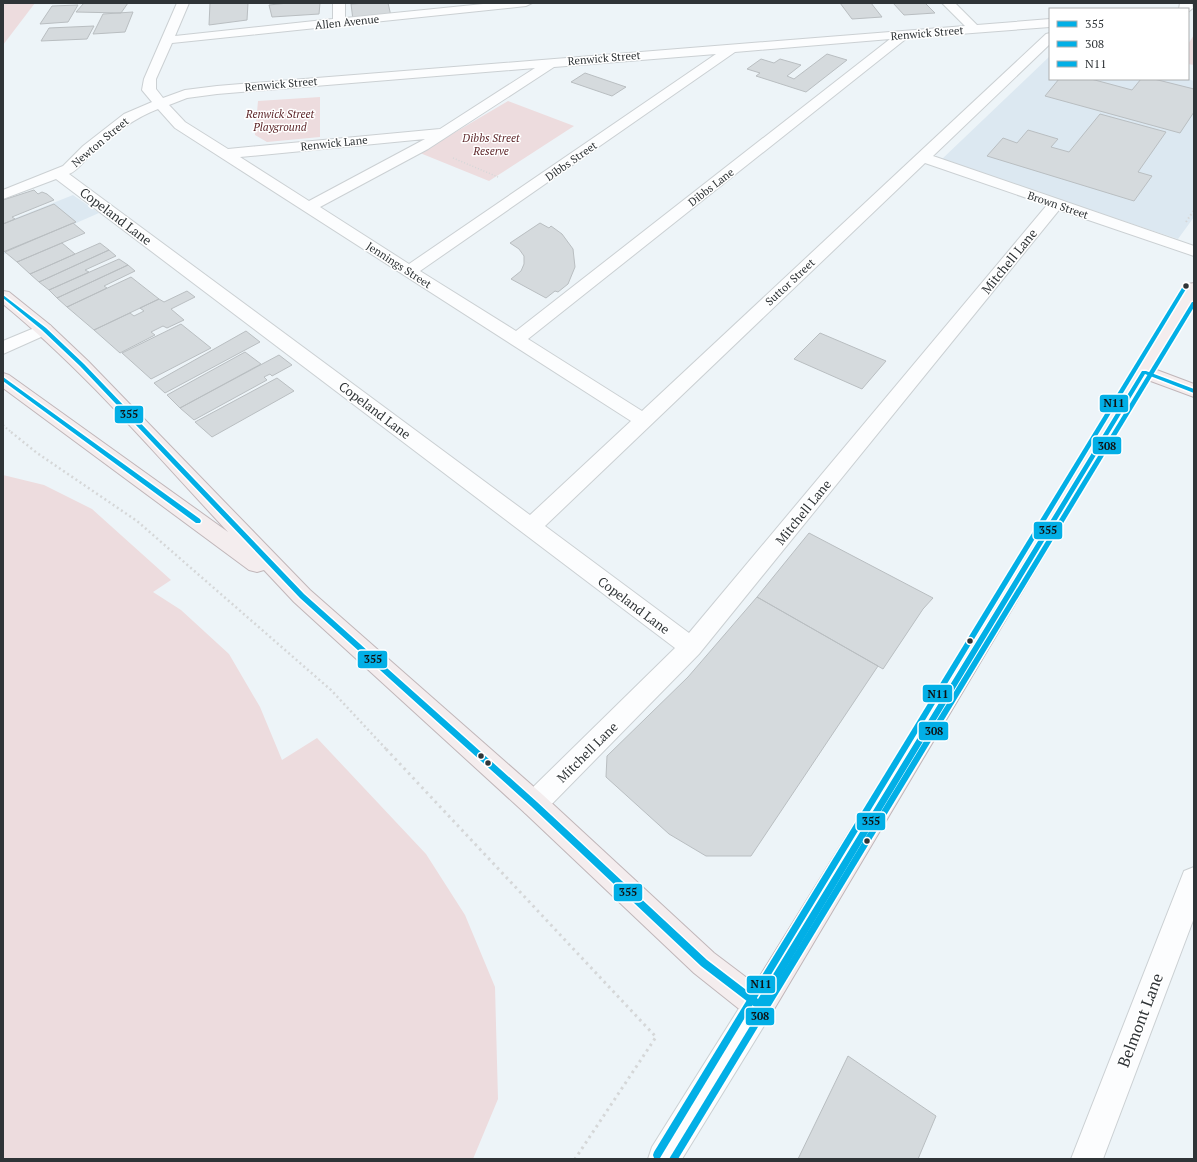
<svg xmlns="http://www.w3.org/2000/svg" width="1197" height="1162" font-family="'PT Serif',serif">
<rect width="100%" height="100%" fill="#edf4f8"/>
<!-- built -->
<path fill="#dce8f1" d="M1050,56v23h138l6,2v136l-16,22 -237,-79z
M73,195l26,18 -96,42v-32z"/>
<!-- green -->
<path fill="#eddcde" d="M3,3h32l-32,42z
M1194,35v30l-6,-1v-20z
M320,97v40l-53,5 -12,-7 3,-34z
M508,101l66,25 -85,55 -69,-28z
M3,475l41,10 48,24 79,71 -18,12 28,18 48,44 31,53 22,53 35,-22 109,116 39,61 30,72 3,112 -25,60h-470z"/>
<!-- building -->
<path fill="#d5dadd" stroke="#b9bec1" d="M84,3h44l-7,10 -45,-1z
M210,3h38l-1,17 -38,5z
M288,3h32l-1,11 -47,3 -3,-12z
M367,3h21l3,13 -38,4 -2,-16z
M840,3h31l11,14 -30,2z
M893,3h32l10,10 -31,2z
M78,5l-10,17 -28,2 12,-18z
M133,12l-8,20 -32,2 10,-20z
M94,26l-7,13 -46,2 8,-13z
M827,54l20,6 -41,32 -50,-16 4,-3 -13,-4 14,-10 13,4 6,-4 21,6 -14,11 7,3z
M585,73l41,14 -14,9 -41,-14z
M1059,79h32l41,11 9,-11h13l40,10v23l-14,21 -135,-37z
M1100,114l66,18 -28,40 14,4 -18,25 -147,-45 16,-18 14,5 11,-13 30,9 -7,8 18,5z
M34,190l4,4 4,-2 5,2 7,6 -42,17 3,2 -12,5v-24z
M54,204l22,18 -73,30v-28z
M73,223l12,10 -68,29 -12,-10z
M540,223l9,5 2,-2 11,8 11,15 2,18 -7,17 -10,8 -3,-1 -9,7 -35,-19 10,-8 3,-7v-8l-5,-7 -9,-6z
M62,243l13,11 -45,20 -13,-12z
M100,243l9,7 -70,32 -9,-8z
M109,250l7,6 -31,14 4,2 -40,18 -10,-8z
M119,259l9,6 -71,33 -8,-8z
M128,265l7,6 -31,15 3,2 -40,19 -10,-9z
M131,277l28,22 -65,31 -27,-23z
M187,291l8,6 -24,12 13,11 -17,8 -4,-2 -12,6 4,3 -35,18 -26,-23 36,-17 4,3 10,-5 -4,-3 19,-9 5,3z
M181,324l30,24 -60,31 -29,-26z
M246,331l14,11 -95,51 -11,-10z
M820,333l66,28 -24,28 -68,-30z
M245,352l16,12 -81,44 -13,-13z
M279,355l13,10 -20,11 -2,-2 -6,3 3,3 -73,40 -14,-12z
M277,378l17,13 -82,46 -17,-15z
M809,533l124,65 -10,11 -40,60 -126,-72z
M757,597l121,69 -127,190h-45l-37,-22 -63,-57 1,-21 81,-79z
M848,1056l88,60 -18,43h-120z"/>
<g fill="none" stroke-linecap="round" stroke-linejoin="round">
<!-- minor casing -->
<g stroke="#cbd0d3" stroke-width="2">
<path id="minor" d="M177,3h12l-14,33 158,-17v-16h12v15l148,-15h39l-6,3 -354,37 -16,36v10l7,9 22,-8 32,-4 748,-60 -23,-23h13l22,22 73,-6v8l-143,11 -379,301 114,72 404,-377 4,-1v11l-117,112 261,90v10l-135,-46 -360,444 -156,159 -9,3 -9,-3 -4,-9 4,-9 150,-147 -619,-469 -53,20v-9l60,-24 20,-20 41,-32 28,-12 -10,-12 2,-11zM890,39l-374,292 -96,-60 315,-219zM716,54l-307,210 -89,-57 108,-58 126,-82zM535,68l-95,61 -212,20 -43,-27 -16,-17 18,-7 30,-4zM158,109l17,19 456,293 -101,94 -461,-341c10,-4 17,-16 25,-23 20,-17 40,-33 64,-42zM425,139l-116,62 -69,-44zM925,163l122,42 -358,428 -144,-107z
M1180,3h12l1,5 -5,4v-3h-9z
M44,324l6,1 3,4 -3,4 -47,21v-13z
M1194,867v51l-91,241h-32l113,-288z
M759,990l11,4 4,11 -4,11 -88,143h-34l4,-12 96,-153z"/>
</g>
<!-- major casing -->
<g stroke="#c0b6b9" stroke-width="2">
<path id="major" d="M1194,283v19l-40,67 40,15v13l-46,-17 -378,636 -11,4 -11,-4 -54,-43 -169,-160 -231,-211 -30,-32 -7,2 -8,-2 -246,-182v-15l6,2 219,157c-73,-78 -142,-160 -225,-228v-13l6,1 41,33 38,36 222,229 233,205 171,158 41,31 431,-696 2,-4z"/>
</g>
<!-- path-far3 -->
<path stroke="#d5d7d8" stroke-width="1.5" stroke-dasharray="1 2" stroke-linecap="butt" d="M453,158l45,19"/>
<!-- path-far2 -->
<path stroke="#d5d7d8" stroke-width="2" stroke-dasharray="1.5 2.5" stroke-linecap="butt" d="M1186,222l8,-12
M3,425l9,8"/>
<!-- path-far1 -->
<path stroke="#d5d7d8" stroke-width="2.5" stroke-dasharray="2 3" stroke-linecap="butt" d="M11,432l26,21 100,68 194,169 56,60"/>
<!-- path -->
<path stroke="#d5d7d8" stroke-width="3" stroke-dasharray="2.5 4" stroke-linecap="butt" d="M386,749l270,288 -81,122"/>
<!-- minor -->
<use href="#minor" fill="#fcfdfe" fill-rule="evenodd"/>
<!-- major -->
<use href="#major" fill="#f4edee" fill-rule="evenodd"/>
<!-- bus-1 casing -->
<g stroke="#fff" stroke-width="3">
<path id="bus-1" d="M3,295l43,33 38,36 220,230 233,208 170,158 51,39 384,-628h4l48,18v4l-49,-19 -383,634 -3,1 -3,-1 -55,-42 -170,-160 -231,-208 -220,-232 -38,-36 -39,-32z
M3,377l197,142 1,2 -1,2h-4l-193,-142z"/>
</g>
<!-- bus-2 casing -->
<g stroke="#fff" stroke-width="3">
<path id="bus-2" d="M1192,302h2v5l-516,852h-9z"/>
</g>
<!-- bus-3 casing -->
<g stroke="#fff" stroke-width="3">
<path id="bus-3" d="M1185,283h2l2,1 -529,874 -2,1 -4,-1 -1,-3 1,-3z"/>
</g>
<!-- bus-1 -->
<use href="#bus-1" fill="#02afe6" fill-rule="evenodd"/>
<!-- bus-2 -->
<use href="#bus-2" fill="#02afe6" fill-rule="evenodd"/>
<!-- bus-3 -->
<use href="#bus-3" fill="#02afe6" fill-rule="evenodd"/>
</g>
<!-- markers -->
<g fill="#2f3437" stroke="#fff" stroke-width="1.5">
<circle cx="1186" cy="286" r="3.5"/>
<circle cx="970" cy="641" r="3.5"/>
<circle cx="481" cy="756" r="3.5"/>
<circle cx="488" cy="763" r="3.5"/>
<circle cx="867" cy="841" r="3.5"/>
</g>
<g text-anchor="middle" stroke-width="3" stroke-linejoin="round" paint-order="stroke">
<!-- far-street labels -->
<g font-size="11" fill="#2f3437" stroke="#fff">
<text transform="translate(347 22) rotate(-6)" y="4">Allen Avenue</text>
<text transform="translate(927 33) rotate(-5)" y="4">Renwick Street</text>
<text transform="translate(604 58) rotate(-5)" y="4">Renwick Street</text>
<text transform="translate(281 84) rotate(-5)" y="4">Renwick Street</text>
<text transform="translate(100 142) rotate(-40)" y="4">Newton Street</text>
<text transform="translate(334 143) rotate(-6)" y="4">Renwick Lane</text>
<text transform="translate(571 161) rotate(-35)" y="4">Dibbs Street</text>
<text transform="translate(711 187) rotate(-38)" y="4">Dibbs Lane</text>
<text transform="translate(1058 205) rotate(19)" y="4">Brown Street</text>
<text transform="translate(399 265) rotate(33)" y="4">Jennings Street</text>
<text transform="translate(790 282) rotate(-43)" y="4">Suttor Street</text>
</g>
<!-- far-park labels -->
<g font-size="11" font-style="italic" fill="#5e272a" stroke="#fff">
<text x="280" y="118">Renwick Street<tspan x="280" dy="13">Playground</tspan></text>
<text x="491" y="142">Dibbs Street<tspan x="491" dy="13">Reserve</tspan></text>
</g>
<!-- street labels -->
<g font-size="13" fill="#2f3437" stroke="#fff">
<text transform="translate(116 216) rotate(37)" y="5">Copeland Lane</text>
<text transform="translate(1009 261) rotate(-51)" y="5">Mitchell Lane</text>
<text transform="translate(375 410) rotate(37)" y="5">Copeland Lane</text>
<text transform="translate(803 512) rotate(-51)" y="5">Mitchell Lane</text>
<text transform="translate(634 605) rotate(37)" y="5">Copeland Lane</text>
<text transform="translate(587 752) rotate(-45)" y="5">Mitchell Lane</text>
</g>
<!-- near-street labels -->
<g font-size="16" fill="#2f3437" stroke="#fff">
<text transform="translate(1140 1020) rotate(-69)" y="6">Belmont Lane</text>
</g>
</g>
<g stroke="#fff" stroke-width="1.5">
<rect x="1099" y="394" width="30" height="19" rx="4" fill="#02afe6"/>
<rect x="114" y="405" width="30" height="19" rx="4" fill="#02afe6"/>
<rect x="1092" y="436" width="30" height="19" rx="4" fill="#02afe6"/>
<rect x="1033" y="521" width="30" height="19" rx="4" fill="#02afe6"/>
<rect x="357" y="650" width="31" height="19" rx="4" fill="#02afe6"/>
<rect x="922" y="684" width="31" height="19" rx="4" fill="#02afe6"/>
<rect x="918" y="721" width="31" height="20" rx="4" fill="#02afe6"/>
<rect x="856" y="812" width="30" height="19" rx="4" fill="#02afe6"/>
<rect x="613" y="883" width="30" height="19" rx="4" fill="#02afe6"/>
<rect x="746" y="975" width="30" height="19" rx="4" fill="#02afe6"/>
<rect x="745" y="1007" width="30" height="19" rx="4" fill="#02afe6"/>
</g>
<g font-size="11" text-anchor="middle" font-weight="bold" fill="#111">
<text x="1114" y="407">N11</text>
<text x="129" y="418">355</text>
<text x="1107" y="450">308</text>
<text x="1048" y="534">355</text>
<text x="373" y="663">355</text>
<text x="938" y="698">N11</text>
<text x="934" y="735">308</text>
<text x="871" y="825">355</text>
<text x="628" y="896">355</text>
<text x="761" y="988">N11</text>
<text x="760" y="1020">308</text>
</g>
<!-- border -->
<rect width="1197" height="1162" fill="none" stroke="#2f3437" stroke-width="8"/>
<!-- legend -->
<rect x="1049" y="8" width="140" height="72" fill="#ffffff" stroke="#acaeaf"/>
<rect x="1057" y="21" width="20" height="6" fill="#02afe6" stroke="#acaeaf"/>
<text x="1085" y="28" font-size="12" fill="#2f3437">355</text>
<rect x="1057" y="41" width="20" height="6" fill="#02afe6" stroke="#acaeaf"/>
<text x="1085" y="48" font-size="12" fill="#2f3437">308</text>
<rect x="1057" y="61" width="20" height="6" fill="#02afe6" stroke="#acaeaf"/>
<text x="1085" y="68" font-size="12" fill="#2f3437">N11</text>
</svg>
